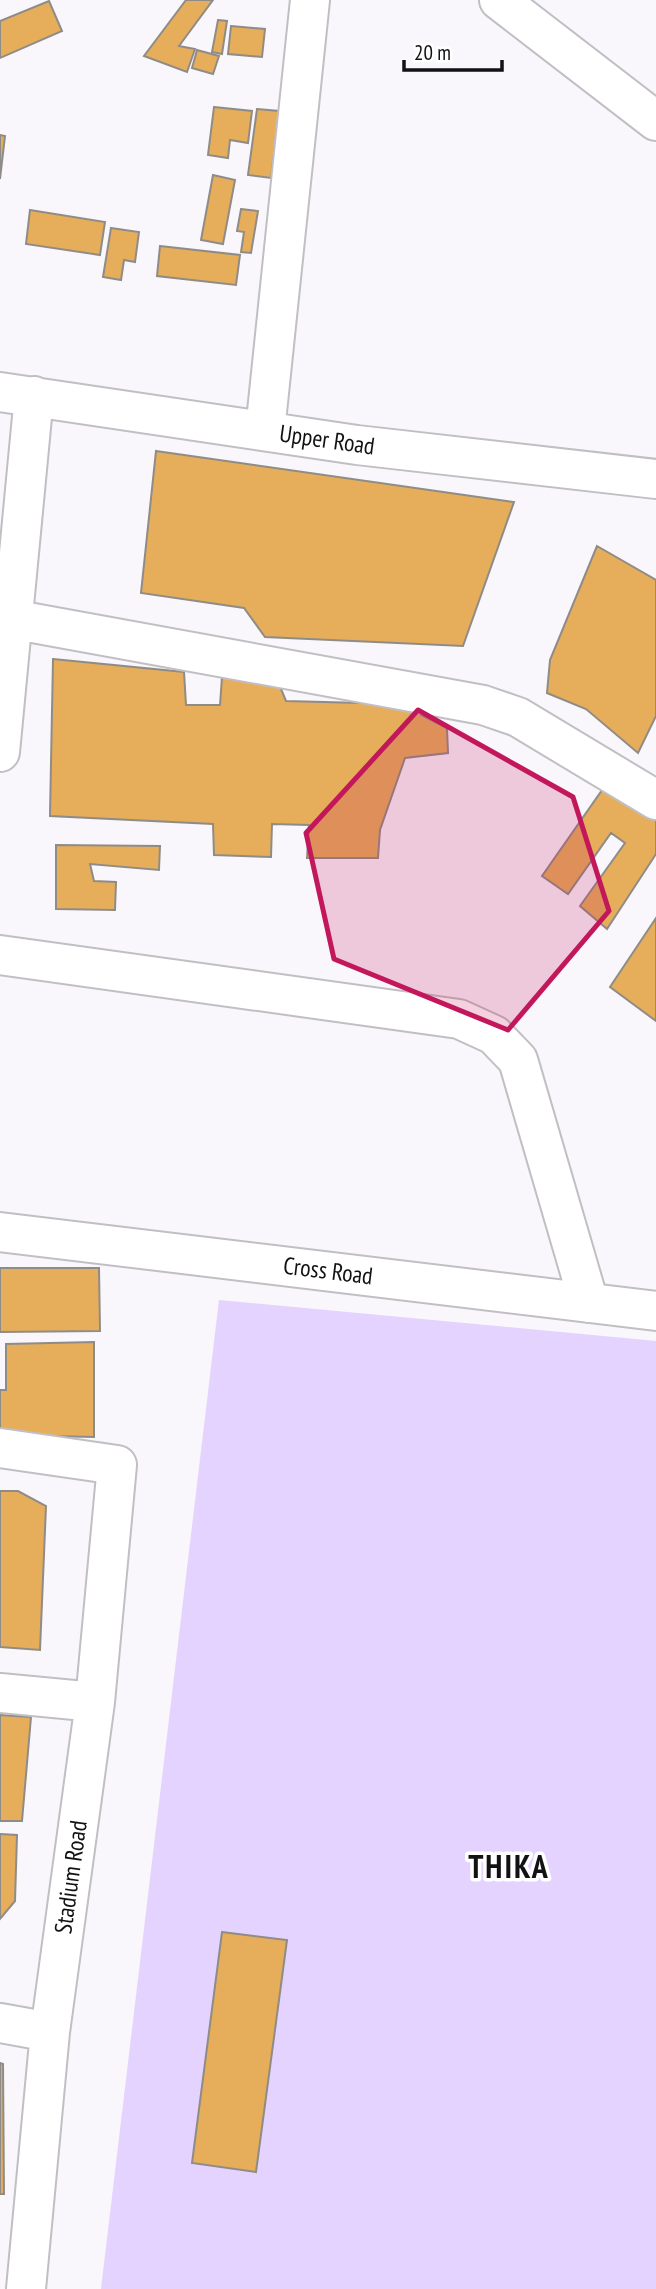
<svg xmlns="http://www.w3.org/2000/svg" width="656" height="2289" font-family="'PT Sans Narrow',sans-serif">
<rect width="100%" height="100%" fill="#f9f6fc"/>
<!-- green -->
<path fill="#e4d3fe" d="M219,1300l437,41v948h-555z"/>
<!-- building -->
<path fill="#e6ae5a" stroke="#8f8c87" stroke-width="2" d="M186,0h27l-34,46 16,3 -8,23 -43,-16z
M49,1l13,30 -62,27v-37z
M218,20l9,1 -5,33 -10,-2z
M231,26l34,3 -3,28 -34,-3z
M197,50l22,6 -6,18 -21,-6z
M214,107l38,4 -4,32 -18,-3 -2,18 -20,-3z
M257,109l22,2 -8,67 -23,-3z
M0,135l5,1 -5,43z
M213,175l22,5 -12,64 -22,-4z
M241,209l17,2 -7,42 -10,-1 3,-20 -7,-1z
M30,210l75,12 -5,33 -74,-11z
M111,228l28,4 -4,30 -11,-2 -3,20 -18,-3z
M160,246l80,9 -4,30 -79,-9z
M156,451l358,51 -51,144 -198,-9 -21,-29 -103,-15z
M597,546l59,34v136l-18,37 -52,-44 -39,-16 3,-33z
M53,659l131,13 2,33h34l2,-28 57,7 7,17 114,3 47,24 1,25 -43,5 -25,72 -2,28h-71l2,-33 -37,-1 -1,33 -57,-2 -1,-31 -163,-8z
M607,783l49,38v33l-49,75 -27,-23 45,-63 -14,-10 -43,61 -26,-18z
M56,845l104,1 -1,24 -69,-6 4,17 22,1 -1,28 -59,-1z
M656,918v103l-46,-34z
M0,1268h99l1,63 -100,1z
M94,1342v95l-94,-2v-45h6v-46z
M0,1491h18l28,15 -6,144 -40,-3z
M0,1715l31,2 -9,104h-22z
M0,1834l17,1 -2,66 -15,18z
M222,1932l65,8 -31,232 -64,-9z
M0,2063l3,1 1,130h-4z"/>
<g fill="none" stroke-linecap="round" stroke-linejoin="round">
<!-- minor casing -->
<g stroke="#c1bfc4" stroke-width="42">
<path id="minor" d="M499,0l157,121
M0,392l357,53 299,34
M265,431l45,-431
M11,619l472,86 35,12 138,83
M0,752l34,-356
M0,955l459,64 35,16 24,25 71,243
M0,1232l656,79
M0,1448l117,17 -22,237 -45,330 -24,257
M0,1693l95,9
M0,2023l50,9"/>
</g>
<!-- minor -->
<use href="#minor" stroke="#fff" stroke-width="38"/>
</g>
<!-- marked area -->
<path fill="#c2185b" fill-opacity="0.2" stroke="#c2185b" stroke-width="5" stroke-linejoin="round" d="M418,710l155,87 36,114 -101,119 -174,-71 -28,-126z"/>
<g text-anchor="middle" stroke-width="7" stroke-linejoin="round" paint-order="stroke">
<!-- street labels -->
<g font-size="24" fill="#121113" stroke="#fff">
<text transform="translate(327 440) rotate(8)" y="8">Upper Road</text>
<text transform="translate(328 1271) rotate(7)" y="8">Cross Road</text>
<text transform="translate(71 1877) rotate(-82)" y="8">Stadium Road</text>
</g>
<!-- district labels -->
<g font-size="32" font-weight="bold" letter-spacing="2" fill="#121113" stroke="#fff">
<text x="509" y="1878">THIKA</text>
</g>
</g>
<!-- scale -->
<path d="M404 60v10h98v-10" fill="none" stroke="#121113" stroke-width="3.5"/>
<text x="414" y="60" font-size="21" fill="#121113" stroke="#ffffff" stroke-width="5" paint-order="stroke">20 m</text>
</svg>
